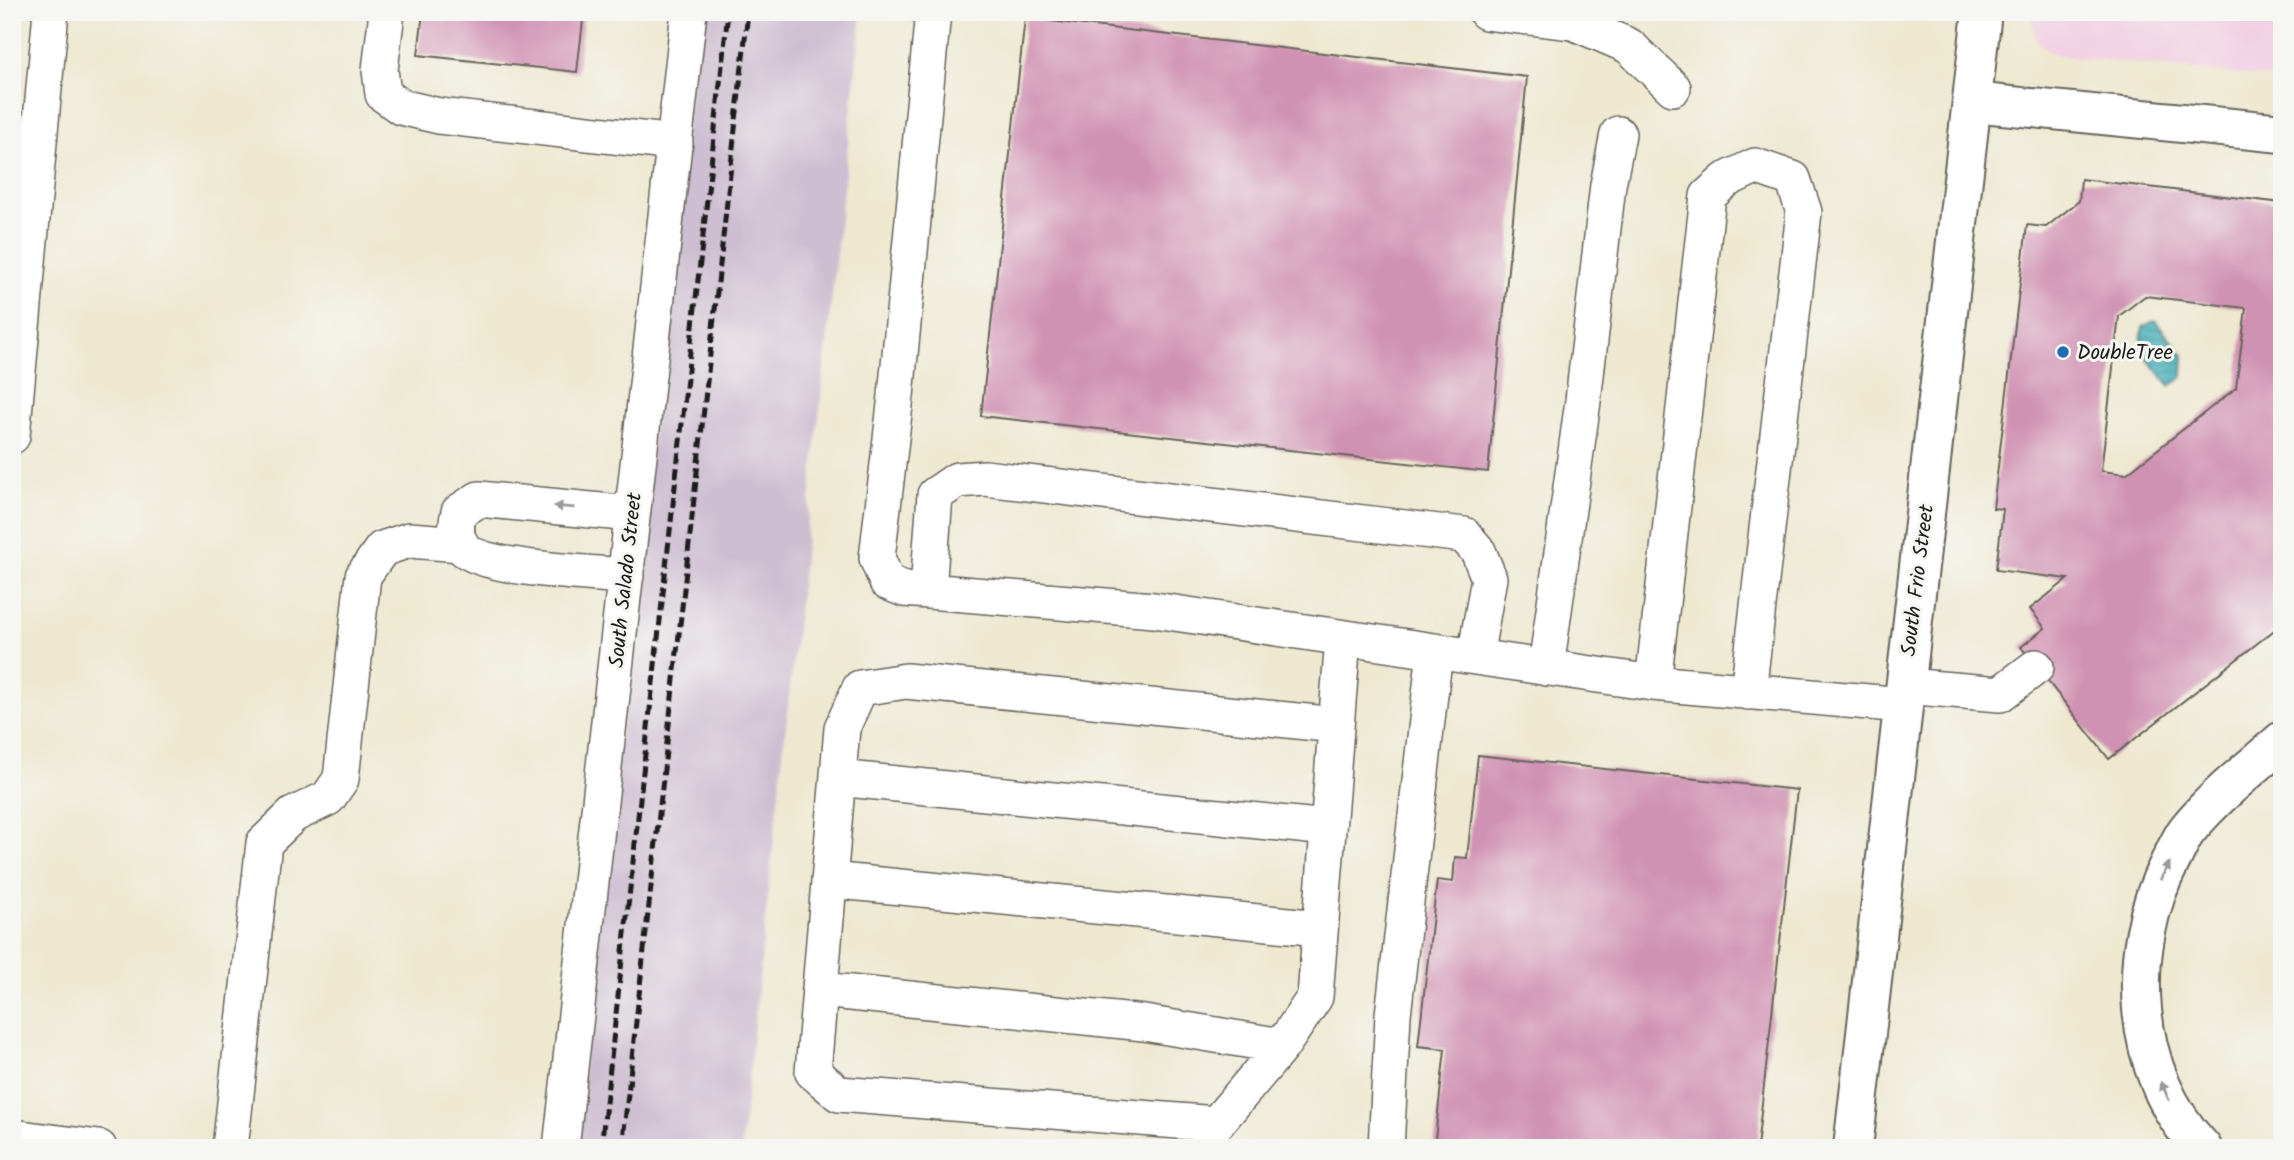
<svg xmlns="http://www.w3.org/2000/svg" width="2294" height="1160" font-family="Kalam,sans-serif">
<defs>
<pattern id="water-rules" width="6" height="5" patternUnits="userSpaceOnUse" patternTransform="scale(1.75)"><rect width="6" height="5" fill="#3bacb6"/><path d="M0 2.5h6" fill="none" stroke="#318b93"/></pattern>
</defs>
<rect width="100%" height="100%" fill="#f6f6f2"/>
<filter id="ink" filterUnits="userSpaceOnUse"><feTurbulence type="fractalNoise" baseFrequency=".0143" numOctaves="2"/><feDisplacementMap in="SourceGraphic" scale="14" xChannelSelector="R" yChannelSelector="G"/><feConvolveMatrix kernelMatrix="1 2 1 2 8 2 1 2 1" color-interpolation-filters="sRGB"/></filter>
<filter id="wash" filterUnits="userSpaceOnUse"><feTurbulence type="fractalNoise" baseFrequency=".00686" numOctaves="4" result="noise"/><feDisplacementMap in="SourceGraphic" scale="28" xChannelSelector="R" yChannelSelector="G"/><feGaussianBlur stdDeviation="1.57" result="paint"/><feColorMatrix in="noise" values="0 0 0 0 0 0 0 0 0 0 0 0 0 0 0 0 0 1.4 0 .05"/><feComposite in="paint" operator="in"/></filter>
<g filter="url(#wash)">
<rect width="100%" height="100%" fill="#eee8d0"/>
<!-- built -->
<path fill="#f1d0e3" d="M2031,12h251v67l-220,-23 -14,-5 -13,-12z"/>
<!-- industrial -->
<path fill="#cebed1" d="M699,12h163l-121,1136h-166z"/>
<!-- water -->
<path fill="url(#water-rules)" stroke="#2c6469" stroke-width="2" d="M2155,320l29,35 -1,22 -13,9 -30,-36 3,-23z"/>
<g id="blocks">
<!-- building -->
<path fill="#d092b2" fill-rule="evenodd" d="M423,12h161l-7,60 -159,-17z
M1025,18l502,59 -39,395 -507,-56z
M2081,179l201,24v421l-173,135 -88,-112 24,-19 -15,-19 38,-30 -72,-9 7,-61 -10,-1 34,-283 19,2 33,-26zM2145,296l101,12 -10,80 -110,86 -25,-3 18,-155z
M1478,755l319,35 -40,358h-323l11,-99 -27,-3 19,-166 16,2 2,-25 12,1z"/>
</g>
</g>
<g filter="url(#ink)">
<use href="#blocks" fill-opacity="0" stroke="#66635b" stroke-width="2"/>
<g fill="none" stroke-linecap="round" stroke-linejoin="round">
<!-- minor casing -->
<g stroke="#66635b" stroke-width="38">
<path id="minor" d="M387,12l-7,58 3,24 18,13 38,9 236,27
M933,12l-37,384 -19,162 10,24 17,7 250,21 499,73 250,22
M1486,12l87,10 56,24 44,42
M12,436l39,-424
M626,576c-33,-3 -143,-7 -163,-28 -9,-11 -7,-24 -4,-36l20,-13 153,15
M928,591l7,-96 22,-15 28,-2 479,57 14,16 11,27 -14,79
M1546,668l37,-267 25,-216 10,-51
M1653,683l55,-487 18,-16 29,-14 38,13 11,33 -56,480
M1905,686l95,8 36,-27
M1336,725l-430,-44 -46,7 -18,40 -29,344 26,22 377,30 66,-78 33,-49 28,-359
M838,778l490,50
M829,880l491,48
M821,990l323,33 138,23
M12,1137l87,11
M230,1148l34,-305 29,-28 35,-17 13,-19 22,-203 19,-27 27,-9 52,4
M561,1148l128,-1136
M1386,1148l7,-133 42,-364"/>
</g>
<!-- major casing -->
<g stroke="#66635b" stroke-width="42">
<path id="major" d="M1972,102l310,31
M1853,1148l129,-1136"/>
</g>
<!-- highway casing -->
<g stroke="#66635b" stroke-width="42">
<path id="highway" d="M2202,1148c-71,-74 -78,-198 -32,-286 6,-11 10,-23 18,-33 27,-33 62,-60 94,-88"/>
</g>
<!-- minor -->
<use href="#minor" stroke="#fff" stroke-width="35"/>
<!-- major -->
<use href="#major" stroke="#fff" stroke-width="38"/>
<!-- highway -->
<use href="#highway" stroke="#fff" stroke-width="38"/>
<!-- rail -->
<path stroke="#1c1c1c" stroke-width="5" stroke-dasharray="10 5" stroke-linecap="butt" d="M601,1148l127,-1136
M622,1148l126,-1136"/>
</g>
<!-- one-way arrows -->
<defs><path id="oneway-solid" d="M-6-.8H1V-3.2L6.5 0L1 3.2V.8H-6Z" transform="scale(1.75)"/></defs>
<g fill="#999">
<use href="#oneway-solid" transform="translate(564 507) rotate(-175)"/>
<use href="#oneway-solid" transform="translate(2165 871) rotate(-62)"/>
<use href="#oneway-solid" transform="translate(2165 1091) rotate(-114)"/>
</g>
</g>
<!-- markers -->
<circle fill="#1f6fb2" stroke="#f6f6f2" stroke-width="2.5" cx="2063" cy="352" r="7"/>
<g text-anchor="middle" stroke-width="6" stroke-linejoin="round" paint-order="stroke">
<!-- poi labels -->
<g font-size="21" fill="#1c1c1c" stroke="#f6f6f2" text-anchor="start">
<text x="2077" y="359">DoubleTree</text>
</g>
<!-- street labels -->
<g font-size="21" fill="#1c1c1c" stroke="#f6f6f2">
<text transform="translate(625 580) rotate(-84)" y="7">South Salado Street</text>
<text transform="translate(1917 580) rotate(-83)" y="7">South Frio Street</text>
</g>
</g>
<!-- margin -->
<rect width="2294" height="1160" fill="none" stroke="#f6f6f2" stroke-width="42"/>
</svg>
